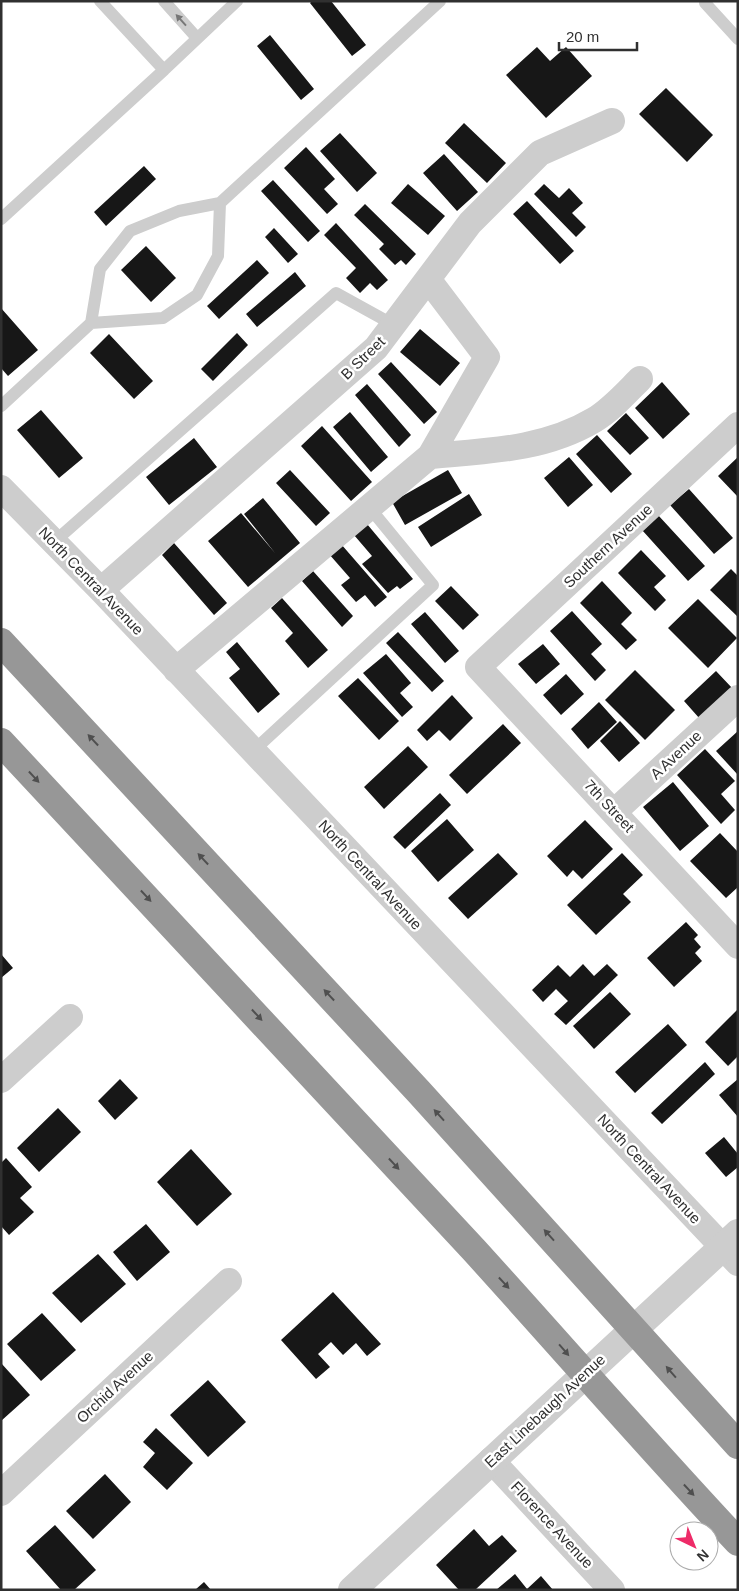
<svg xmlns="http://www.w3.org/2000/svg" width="739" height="1591" font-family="Arial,sans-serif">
<rect width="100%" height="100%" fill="#fff"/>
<!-- building -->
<path fill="#171717" d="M312,1h19l35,44 -14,11 -42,-53z
M270,35l44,54 -13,11 -44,-54z
M537,47l13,14 16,-14 26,29 -46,42 -40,-43z
M666,88l47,47 -26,27 -48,-48z
M464,123l42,40 -19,20 -42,-40z
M340,133l37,40 -20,19 -37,-41z
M306,147l29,32 -11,10 14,15 -11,10 -43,-46z
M444,154l34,38 -21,19 -34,-38z
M144,166l12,13 -50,47 -12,-14z
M273,180l47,51 -12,11 -47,-51z
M408,184l37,32 -17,19 -37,-32z
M544,184l15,14 10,-10 14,15 -11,10 14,14 -10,10 -42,-43z
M527,201l47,50 -14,13 -47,-50z
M365,204l51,50 -10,11 -5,-5 -6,5 -16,-16 5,-5 -30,-29z
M336,223l52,57 -11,10 -7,-7 -10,10 -14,-15 10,-10 -32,-33z
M274,228l24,26 -10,9 -23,-26z
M146,246l30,32 -25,24 -30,-32z
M257,260l12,13 -50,46 -12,-13z
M295,272l11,14 -49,41 -11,-13z
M1,308l37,42 -30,26 -7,-8z
M420,329l40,34 -20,23 -40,-34z
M237,333l11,12 -35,36 -12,-12z
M109,334l44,47 -19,18 -44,-46z
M391,362l46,50 -13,12 -46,-50z
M662,382l28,32 -27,25 -28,-31z
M367,384l44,51 -12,12 -44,-52z
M41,410l42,48 -24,20 -42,-48z
M350,412l38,45 -17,15 -38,-45z
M626,413l23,25 -19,17 -23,-24z
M322,426l50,56 -21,19 -50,-55z
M597,435l35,39 -21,19 -35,-39z
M194,438l23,29 -48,38 -23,-28z
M569,457l24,28 -25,22 -24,-29z
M738,457v40l-20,-21z
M290,470l40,43 -14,13 -40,-43z
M448,470l14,23 -57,32 -13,-23z
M689,489l44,49 -19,16 -44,-49z
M469,494l13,21 -51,32 -13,-20z
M263,498l37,45 -52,44 -40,-46 33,-28 34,40 -31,-39z
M658,515l47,51 -17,15 -46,-51z
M367,524l46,55 -13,10 -3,-3 -9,7 -26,-29 10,-8 -18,-21z
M174,543l53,60 -13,12 -52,-60z
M341,544l46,53 -12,10 -10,-12 -9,7 -15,-17 9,-7 -21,-24z
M641,550l25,26 -12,11 12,13 -11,11 -37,-38z
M731,569l7,7v41l-28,-27z
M313,571l40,45 -11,11 -40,-46z
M602,581l30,32 -11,11 16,16 -11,10 -46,-47z
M451,586l28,29 -16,15 -28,-29z
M282,598l46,52 -20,18 -23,-27 8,-8 -22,-25z
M698,599l39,39 -29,30 -40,-40z
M572,611l30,33 -11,10 15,16 -11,11 -45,-50z
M425,612l34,39 -14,12 -34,-39z
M398,632l46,49 -12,11 -46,-49z
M237,642l43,52 -22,19 -29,-35 11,-9 -14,-17z
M543,644l17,20 -24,20 -18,-20z
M386,654l25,29 -11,10 13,14 -11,10 -39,-44z
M635,670l40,40 -30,30 -40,-40z
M716,671l17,18 -33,30 -16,-18z
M566,674l18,20 -23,21 -18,-20z
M358,678l41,43 -20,19 -41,-44z
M452,695l21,23 -23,23 -11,-11 -12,11 -10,-11z
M599,702l18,20 -29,27 -17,-20z
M620,721l20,22 -21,19 -19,-21z
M503,724l18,19 -54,51 -18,-19z
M738,731v44l-22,-24z
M408,746l20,21 -44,42 -20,-22z
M705,749l30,32 -14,13 14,16 -14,14 -44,-49z
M673,782l36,44 -29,25 -37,-44z
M440,793l11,12 -46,44 -12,-12z
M447,819l27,31 -36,32 -27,-31z
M585,820l28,29 -31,30 -9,-9 -6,7 -20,-21z
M720,833l18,19v35l-12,11 -36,-37z
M498,853l20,21 -50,45 -20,-21z
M622,853l21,22 -20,19 8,8 -35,33 -29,-30z
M686,922l12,13 -4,4 7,8 -6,6 7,8 -28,26 -27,-29z
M1,954l12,14 -12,10z
M583,964l11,12 13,-12 11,11 -52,50 -12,-11 14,-13 -12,-12 -13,13 -11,-12 26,-25 12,12z
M610,992l21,22 -37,35 -21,-23z
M738,1009v47l-10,10 -23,-24z
M668,1024l19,21 -52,48 -20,-21z
M705,1062l10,12 -53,50 -11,-11z
M120,1079l18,19 -23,22 -17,-19z
M738,1079v38l-19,-22z
M58,1108l23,24 -42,40 -22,-24z
M724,1137l14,17v13l-12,10 -21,-24z
M191,1149l41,45 -35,32 -40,-44z
M6,1158l26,29 -12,11 14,14 -25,23 -8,-9v-63z
M146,1224l24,28 -33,29 -24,-29z
M98,1254l28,30 -45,39 -29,-30z
M333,1292l48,52 -14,12 -11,-13 -13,12 -12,-13 -13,12 12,13 -14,12 -35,-39z
M42,1313l34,37 -35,31 -34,-37z
M1,1363l29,32 -29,26z
M208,1380l38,42 -38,35 -38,-42z
M156,1428l37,35 -26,27 -24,-23 12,-14 -12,-11z
M105,1474l26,28 -38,37 -27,-28z
M55,1525l41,45 -22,20h-13l-35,-39z
M474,1529l15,17 13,-11 15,16 -42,39h-16l-23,-25z
M515,1574l12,15 14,-13 12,14h-57z
M204,1582l7,8h-16z"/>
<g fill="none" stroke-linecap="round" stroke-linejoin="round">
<!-- service -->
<path stroke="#cdcdcd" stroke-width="12" d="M100,1l64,69 73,-69
M164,1l33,37
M707,1l-2,2 33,36
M1,219l163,-149
M91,323l72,-5 34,-23 21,-39 2,-53
M1,406l90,-83 9,-54 30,-38 49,-20 41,-8 220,-202
M54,542l282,-249 58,32
M253,751l180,-166 -64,-78"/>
<!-- minor -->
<path stroke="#cdcdcd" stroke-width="26" d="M738,425l-260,242 260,279
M430,456c56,-5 114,-6 164,-36 17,-10 32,-27 46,-41
M1,488l100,102 637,673
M101,590l275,-242 94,-125 70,-70 72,-32
M176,670l254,-214 57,-99 -59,-78
M614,812l124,-114
M1,1080l69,-63
M491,1460l121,130
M1,1493l228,-212"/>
<!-- tertiary -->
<path stroke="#cdcdcd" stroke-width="28" d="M352,1590l386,-357"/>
<!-- motorway -->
<path stroke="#979797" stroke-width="28" d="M1,642l418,450 319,353
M1,742c157,170 316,338 473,508 88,97 174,196 264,292"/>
</g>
<!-- one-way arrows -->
<defs><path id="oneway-solid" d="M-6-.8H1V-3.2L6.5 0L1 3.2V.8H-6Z" transform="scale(1.25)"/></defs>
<use fill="#777" href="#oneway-solid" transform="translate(181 20) rotate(-132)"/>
<g fill="#4f4f4f">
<use href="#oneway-solid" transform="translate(93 740) rotate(-133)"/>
<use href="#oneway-solid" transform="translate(34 777) rotate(47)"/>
<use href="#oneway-solid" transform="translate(203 859) rotate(-133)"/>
<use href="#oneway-solid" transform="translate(146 896) rotate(47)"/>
<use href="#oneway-solid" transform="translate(329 995) rotate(-133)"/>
<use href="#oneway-solid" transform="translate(257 1015) rotate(47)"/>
<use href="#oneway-solid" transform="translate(439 1115) rotate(-132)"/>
<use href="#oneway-solid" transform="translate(394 1164) rotate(47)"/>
<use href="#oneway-solid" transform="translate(549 1235) rotate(-132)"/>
<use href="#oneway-solid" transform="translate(504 1283) rotate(47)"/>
<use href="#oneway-solid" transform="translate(564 1350) rotate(49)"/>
<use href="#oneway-solid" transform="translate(671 1372) rotate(-131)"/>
<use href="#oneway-solid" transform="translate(689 1490) rotate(47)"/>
</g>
<g text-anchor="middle" stroke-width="5" stroke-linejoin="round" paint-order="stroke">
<!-- street labels -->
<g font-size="15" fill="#303030" stroke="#fff">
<text transform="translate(363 358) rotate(-44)" y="5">B Street</text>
<text transform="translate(608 546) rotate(-43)" y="5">Southern Avenue</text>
<text transform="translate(91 581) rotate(46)" y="5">North Central Avenue</text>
<text transform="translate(676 755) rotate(-43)" y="5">A Avenue</text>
<text transform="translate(609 806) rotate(47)" y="5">7th Street</text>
<text transform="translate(370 875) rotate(47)" y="5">North Central Avenue</text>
<text transform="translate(649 1169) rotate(47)" y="5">North Central Avenue</text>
<text transform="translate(115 1387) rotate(-43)" y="5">Orchid Avenue</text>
<text transform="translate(545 1411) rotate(-43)" y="5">East Linebaugh Avenue</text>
<text transform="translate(552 1525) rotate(47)" y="5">Florence Avenue</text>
</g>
</g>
<!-- border -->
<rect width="739" height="1591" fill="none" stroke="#303030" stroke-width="5"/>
<!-- north arrow -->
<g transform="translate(694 1546) rotate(137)"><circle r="24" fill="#ffffff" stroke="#acacac"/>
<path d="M0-4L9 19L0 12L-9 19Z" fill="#ee2b68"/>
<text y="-8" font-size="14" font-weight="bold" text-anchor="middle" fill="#303030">N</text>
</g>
<!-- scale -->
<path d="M559 42v8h78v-8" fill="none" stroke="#303030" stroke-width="2.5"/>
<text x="566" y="42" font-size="15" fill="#303030" stroke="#ffffff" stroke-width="4" paint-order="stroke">20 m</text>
</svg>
